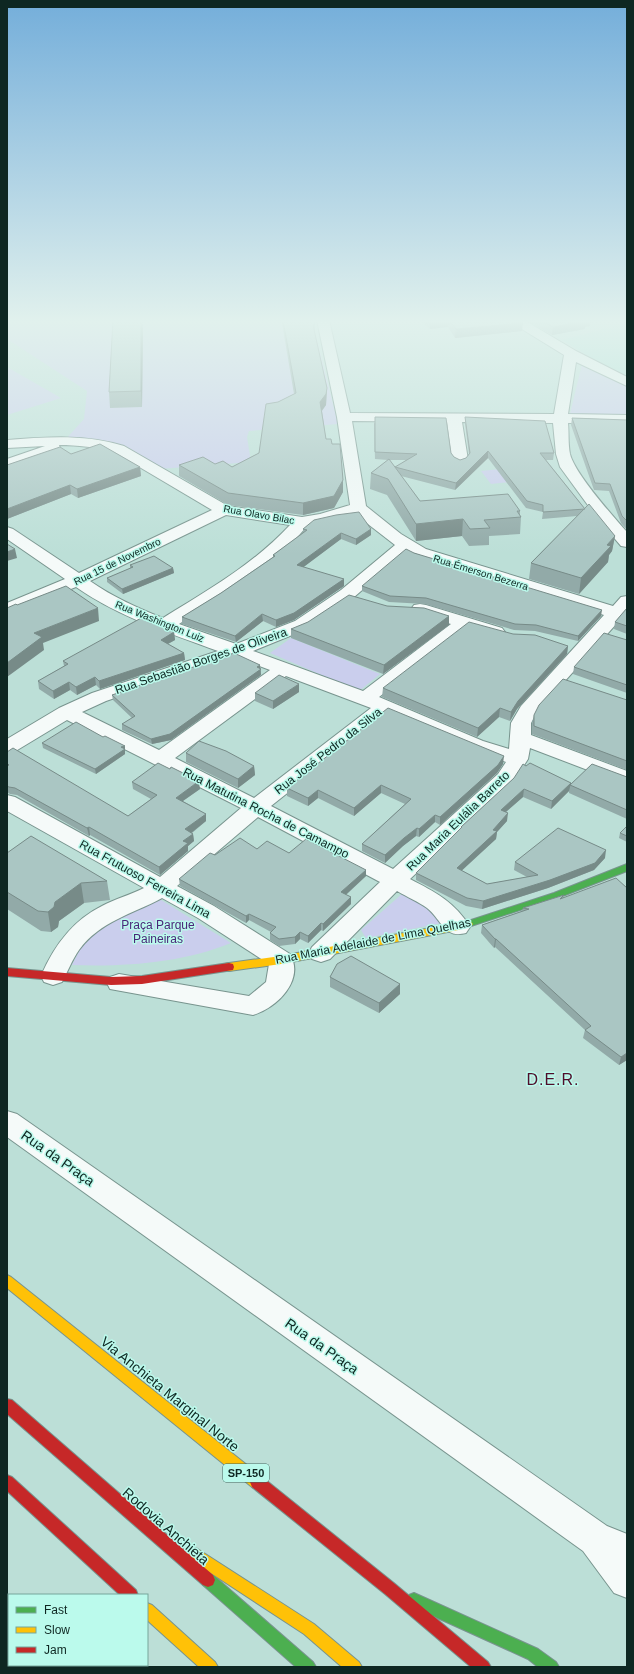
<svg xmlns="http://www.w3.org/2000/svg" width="634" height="1674" font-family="Helvetica,sans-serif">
<rect width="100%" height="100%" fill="#bcdfd7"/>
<!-- built -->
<path fill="#aae2d5" d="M627,323v54l-29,-15 -36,-22z"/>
<!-- green -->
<path fill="#caceed" d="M7,320h305l26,104 -89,7 -2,6 4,25 -92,7 -25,-15 -69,-14 19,-21 3,-28 -80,-52z
M582,364l45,19v32l-57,-1z
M7,367l54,31 -54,17z
M500,469l10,13 -19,2 -10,-13z
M291,638l89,36 -21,17 -89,-38z
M403,893l21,10 23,19 -81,16 -5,-8z
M161,900l70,43c-49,20 -106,24 -159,22l10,-20 22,-20 24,-13z"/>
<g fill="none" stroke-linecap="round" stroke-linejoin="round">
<!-- street casing -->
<g stroke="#78948e" stroke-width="2">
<path id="street" d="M317,320h12l21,93 204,1 10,-59 -52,-32 -2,-3h14l52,31 51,26v9l-51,-24 -8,52 59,1v8h-59c1,10 0,21 2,31 5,20 42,61 57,78v15l-6,-1 -23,-27 -38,-52 -4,-13 -3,-31 -91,-1 6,38 -3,3 -5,2 -5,-2 -3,-3 -5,-38 -95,-1 14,85 35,28 25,15 187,57 8,-9 6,-1v16l-90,100 -6,11v12l96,36v14l-97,-37 -2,11 -16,25 -102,95c25,13 45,23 60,48l-4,6c-22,6 -24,-13 -39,-25 -8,-6 -20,-11 -30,-17l-67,68 -9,3 -9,-3 -3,-6 3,-6 68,-65 -122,-65 -81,69 37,20 76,48c15,26 -13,54 -37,61l-143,-26 -3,-6 3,-6 9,-3 130,22 17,-14 3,-18 -71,-46 -36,-20c-29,16 -62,23 -83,52 -7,10 -11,21 -17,32l-9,3 -9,-3 -3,-6c13,-30 31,-55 61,-70 13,-7 28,-11 42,-18l-137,-77v-16l8,2 145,80 81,-69 -174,-88 -53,32 -7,2v-15l52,-31 33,-15 126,-42c-49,-18 -99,-34 -142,-64l-69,27v-11l58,-24 -58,-40v-12l6,2 66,44 133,-63 -98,-58c-18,-5 -36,-7 -55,-7l1,3 -2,3 -51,18v-10l38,-13 -38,2v-8c40,-3 78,-6 117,6l104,60 74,11 18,-3 30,-9 -13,-88zM355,514l40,31 -54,45 -46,31 -59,23 -57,-20 77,-50 30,-24 21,-24 21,-4zM226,515l64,10c-36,39 -82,65 -127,93 -26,-10 -50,-21 -73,-37zM406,552l8,5 190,58 -83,91 -10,17 -2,26 -26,-8 -104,-44 88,-68 29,8 6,-1 3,-4 -3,-4 -76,-23 -6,-1 -6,1 -3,4 3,4 37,11 -88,67 -110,-40 54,-22 46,-31zM235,657l35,13 -111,80 -77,-38 24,-11zM286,676l85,32 -117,90 -79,-40zM387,714l82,35 37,13 -8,12 -105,95 -122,-63z
M7,1111l10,3 590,412 20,8v64l-13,-5 -31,-42 -576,-414z"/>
</g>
<!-- fast casing -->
<g stroke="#78948e" stroke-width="2">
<path id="fast" d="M627,864v7l-67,26 -92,30 -3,-1 -2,-2 2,-2 89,-29z
M208,1573l5,2 100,87 3,5h-20l-93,-82 -2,-5 2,-5z
M414,1593l124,56 18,13 3,5h-21l-10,-8 -119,-54 -2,-5 2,-5z
M7,1599h2v15h-2z"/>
</g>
<!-- slow casing -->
<g stroke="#78948e" stroke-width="2">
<path id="slow" d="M468,921l3,1 2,2 -2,2 -13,4 -177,34 -52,7 -4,-1 -1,-3 1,-3 4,-1 52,-7z
M7,1275l4,2 251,200 2,5 -2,5 -5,2 -5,-2 -245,-199z
M196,1548l118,76 45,38 3,5h-20l-38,-33 -113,-74 -2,-5 2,-5z
M147,1603l5,2 63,57 3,5h-19l-52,-47z
M60,1665h17l1,2h-17z"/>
</g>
<!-- jam casing -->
<g stroke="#78948e" stroke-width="2">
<path id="jam" d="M229,963l4,1 1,3 -1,3 -91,14 -31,1 -104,-9v-8l104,9 31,-1z
M7,1399l5,1 201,175 2,5 -2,5 -5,2 -5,-2 -196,-171z
M7,1475l5,2 124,113 2,5h-18l-113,-104z
M257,1475l5,2 133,107 93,78 3,5h-20l-86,-73 -133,-107 -2,-5 2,-5z"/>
</g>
<!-- street -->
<use href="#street" fill="#f5faf9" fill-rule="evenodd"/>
<!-- fast -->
<use href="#fast" fill="#4caf50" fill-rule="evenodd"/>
<!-- slow -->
<use href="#slow" fill="#ffc107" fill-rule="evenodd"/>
<!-- jam -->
<use href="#jam" fill="#c62828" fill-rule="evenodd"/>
</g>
<!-- wall -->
<path fill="#92aaa8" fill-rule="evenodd" d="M113,320h29l1,8 -1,79 -32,1 -1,-16z
M273,320h40l2,5v8l12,55 -1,17 -4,6 4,28 6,5 11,48 -9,16 -31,7 -75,-10 -49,-29v-11l36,-1 17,3 27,-14 19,-51 16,-8 -12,-71z
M420,320h98l4,11 -67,7 -7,-11 -18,2z
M526,320h66v3h-2v3l-5,1v2l-33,6z
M465,417l89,36 -1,7h-7l39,49 30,27 -3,15 -3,4 -1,7 -29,32 -50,-15 2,-16 46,-47 -35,3 1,-7 -17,-4 -38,-50 -33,32 -54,-14 19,25 100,10v4l1,2 -1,17 -31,2v9l-20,1 -7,-10 -46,5 -29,-46 -17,-6 1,-16 17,-13 -13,-1 -1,-36 77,30 3,4 6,3 6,-2 3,-4 -4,-30zM389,460h17l-11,8z
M572,418l55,2v110l-6,-7 -12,-32 -15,-1 -23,-65z
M71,454l69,13 1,9 -63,22 -7,-4 -64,25z
M303,529h68v6l-15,10 -15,-6 -38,28 41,19 -50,34 -18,7 -13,-6 -27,21 -54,-18v-7l39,-24 52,-36v-2l30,-22z
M414,553l187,63 -23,25 -43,-10 -21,-1 -89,-26 -36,-2 -27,-11v-5z
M130,565l43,3 1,5 -51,21 -16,-12v-4l23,-9z
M387,606l62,10v9l-66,49 -92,-36v-9z
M627,608v26l-13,-5 1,-7z
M174,632l1,8 -7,4 16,9 1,7 -85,29 -4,-4 -19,10 -7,-5 -16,9 -15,-10 -1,-8 26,-15 -1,-5z
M513,634l55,12 -1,8 -50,55 -7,12 -11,-4 -22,20 -95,-40 1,-9z
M627,640v53l-54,-19 1,-7z
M261,669v6l-90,65 -19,4 -30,-14v-6l10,-6 -19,-18 -1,-5z
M299,692l-26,17 -18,-8v-8z
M627,700v70l-95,-36v-11l2,-8z
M42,743l83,8v3l-29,20 -53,-26z
M7,752l121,64 23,-17 -18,-10 -1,-7 68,7 -17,12 23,13v7l-14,12 1,1 1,7 -6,5v5l-28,24 -70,-40 -1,1 -72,-41 -7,-1 -3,-2z
M186,753l68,13 1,9 -17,13 -52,-26z
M503,764l-6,9 -57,52 -5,-3 -16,15 -3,-1 -13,10 -18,17 -23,-12v-7l43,-40 -24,-11 -27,23 -36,-18 -10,8 -21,-10v-8z
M627,777v42l-58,-26v-2l-18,18 -28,-12 -17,15 1,9 -10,11 -1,7 -35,31 26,14 40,-7 -13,-7 1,-8 90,-4 -11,12 -46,18 -66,21 -16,-3 -50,-26v-7l45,-44v-2l53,-49 57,5v1z
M627,826v16l-8,-4 1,-5z
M257,849l32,4 77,17v6l-20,19 5,2v7l-28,27 -2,-1 -13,13 -8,-4 -5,5 -16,2 -9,-6v-7l1,-1 -22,-12 -3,3 -66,-37 -1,-7 36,-24z
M7,853l100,28 3,19 -26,3 -25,18 -1,6 -7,5 -10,-1 -34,-22z
M627,888v172l-8,5 -36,-27 2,-8 -90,-83 -1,1 -13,-15 1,-8 40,-14 1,-3 41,-13v3z
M330,977l70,7v10l-21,19 -49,-26z"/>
<!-- shaded-wall -->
<path fill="#778b88" d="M141,320h1l1,8 -1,79 -1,-16z
M443,320h6l-1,7 -18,2v-8z
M584,320h8v3h-2v3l-5,1v2l-33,6 1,-8z
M523,323l-1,8 -67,7 1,-9z
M327,388l-1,17 -6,8v-11z
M488,451v7l-33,32 1,-7z
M140,467l1,9 -63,22 -1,-9z
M343,480v12l-9,16 -31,7v-12z
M70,485l1,9 -64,25v-10z
M463,519l-1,17 -46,5v-17z
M371,529v6l-15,10v-6z
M341,533v6l-44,33v-7z
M615,536l-3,15 -3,4 -1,7 -29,32 2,-16 26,-33z
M15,549l2,9 -10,3v-9z
M173,568l1,5 -51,21 -1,-5z
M344,579v7l-50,34 -18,7v-7z
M98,608l1,13 -56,22 1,7 -37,27v-14l27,-30z
M602,610l-1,6 -23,25v-5z
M262,614l1,7 -27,21 -1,-6z
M449,616v9l-66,49 1,-9z
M174,632l1,8 -13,7 -1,-7z
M568,646l-1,8 -50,55 -7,12 1,-9 7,-11z
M184,653l1,7 -85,29 -1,-8z
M260,665l1,10 -90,65 -19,4 -1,-5z
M95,677l1,8 -19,10 -1,-8z
M69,682l1,8 -16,9 -1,-8z
M299,684v8l-26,17v-8z
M500,708l-1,9 -22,20 1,-9z
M125,746v8l-29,20 -1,-5 26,-22z
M504,756l-1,8 -6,9 -57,52v-8z
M254,766l1,9 -17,13v-9z
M199,781l1,8 -23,16 -1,-7z
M571,783l-2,8 -18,18 1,-8z
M381,785v8l-27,23v-8z
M524,789l-1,8 -23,20 1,-7z
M318,790v8l-10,8v-8z
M508,813l-1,8 -10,11 -1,7 -40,37 1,-8 36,-38z
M206,814v7l-20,16 -1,-8z
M435,815v7l-16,15v-8z
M89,827l1,8 -1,1 -2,-8z
M417,828l-1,8 -13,10 -18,17v-8l19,-17z
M193,834l1,7 -6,5v5l-28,24 -1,-8 24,-26z
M606,850l-1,8 -11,12 -46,18 -66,21 1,-8z
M366,870v6l-25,23v-7z
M81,883l3,20 -25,18 -1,6 -7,5 -3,-20 7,-10z
M351,897v7l-28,27v-7z
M249,914v6l-3,3v-7z
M321,923v7l-13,13v-7z
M300,932v7l-5,5v-7z
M495,939h1l-1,8 -1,1z
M400,984v10l-21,19v-10z
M627,1053v7l-8,5 2,-8z"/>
<!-- building -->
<path fill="#aac6c3" stroke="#778b88" d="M113,320h28v71l-32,1z
M283,320h30l2,5h-2l14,63 -1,6 -6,8 6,37h5l1,5h8l3,36 -9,16 -31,7 -75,-10 -49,-28 24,-8 12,7 8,-3 9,6 27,-14 7,-49 12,-2 18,-9z
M429,320h14l-13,1z
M449,320h69l5,3 -67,6z
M541,320h43l2,1 -33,6z
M375,417l71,1 5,35 3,4 6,3 6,-2 4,-5 -5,-36 80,4 9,32h-14l45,56 -42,3v-7l-16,-4 -39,-50 -32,32 -61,-16 22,-13 -42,-2z
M572,418l55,2v101l-5,-5 -12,-32 -15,-1z
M100,444l40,23 -63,22 -7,-4 -63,24v-44l53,-18 11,7z
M389,459l31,42 88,-7 12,17h-3l4,6 -37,3 6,8 -20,1 -7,-10 -47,5 -28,-45 -17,-6z
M589,504l26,32 -8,9 4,1 -30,32 -50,-15z
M359,512l12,17 -15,10 -15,-6 -44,32 47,14 -50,34 -18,7 -14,-6 -27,22 -53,-19 39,-24 54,-37 -2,-1 34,-25 -4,-1 11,-9 22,-5z
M7,544l8,5 -8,3z
M406,549l8,4 188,57 -24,26 -42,-11 -21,-1 -89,-26 -36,-2 -28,-10z
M154,556l19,12 -51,21 -15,-11 26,-11 -3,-2z
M66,586l32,22 -64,25 8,4 -35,26v-55l9,-4 1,1z
M349,595l38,11 37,2 25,8 -65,49 -93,-36 17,-7z
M627,608v18l-12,-4z
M143,617l31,15 -13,8 23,13 -85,28 -4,-4 -19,10 -7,-5 -16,9 -15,-10 30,-17 -5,-3z
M469,622l44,12 22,1 33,11 -50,55 -7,11 -11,-4 -22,20 -95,-40z
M604,633l23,7v45l-53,-18z
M234,653l26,12 -3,2 4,2 -91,65 -19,5 -29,-15 13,-8 -23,-21z
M279,675l20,9 -26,17 -18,-8z
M563,679l64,21v61l-93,-35v-11l5,-10z
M388,708l116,48 -6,9 -58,52 -5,-2 -16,14 -2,-1 -13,10 -19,17 -23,-11 49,-45 -30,-14 -27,23 -36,-18 -10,8 -21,-10z
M76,722l27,15 2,-1 20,10 -4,1 4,2 -30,20 -53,-26z
M199,741l27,10 28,15 -16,13 -52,-26z
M13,748l115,68 29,-21 -25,-13 26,-19 12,6 1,-2 28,14 -23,17 30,16 -21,15 8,5 -10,7 5,2 -29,24 -70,-40 -2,1 -72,-40 -6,-1 -2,-1v-20l2,-1 -2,-2v-11z
M530,763l41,20 -19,18 -28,-12 -23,21 7,3 -15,17 4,1 -40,37 30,16 51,-9 -23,-13 43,-34 48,22 -11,13 -45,17 -67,21 -16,-3 -51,-25 46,-46h-1l53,-49 9,-14 3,2z
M592,764l35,13v33l-57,-25z
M627,826v10l-7,-3z
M31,836l76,45 -26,2 -26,19 -1,5 -6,5 -10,-1 -31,-19v-39z
M240,838l17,11 10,-8 22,12 17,-14 60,31 -25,22 10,5 -28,27 -2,-1 -13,13 -8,-4 -5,5 -16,2 -9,-6 6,-6 -27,-13 -3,2 -67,-37 31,-26 5,2z
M616,878l11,10v165l-6,4 -36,-27 6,-4 -95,-87h-1l-13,-14 47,-16 -6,-1 41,-13 -4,4z
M351,956l49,28 -21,19 -49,-26 7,-13z"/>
<!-- sky -->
<linearGradient id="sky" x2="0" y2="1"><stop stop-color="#74aeda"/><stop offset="0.58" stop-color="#e1f1ed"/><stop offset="1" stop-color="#e1f1ed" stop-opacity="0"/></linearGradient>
<rect width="634" height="554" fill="url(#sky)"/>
<g text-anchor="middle" stroke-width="3" stroke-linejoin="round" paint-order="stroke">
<!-- far-street labels -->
<g font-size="10" fill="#0e2722" stroke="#bbfaec">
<text transform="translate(259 514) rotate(10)" y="4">Rua Olavo Bilac</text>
<text transform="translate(117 561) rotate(-26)" y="4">Rua 15 de Novembro</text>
<text transform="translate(481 572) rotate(17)" y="4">Rua Émerson Bezerra</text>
<text transform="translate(160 621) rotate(22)" y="4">Rua Washington Luiz</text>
</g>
<!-- shield labels -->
<rect fill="#bbfaec" stroke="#42665f" stroke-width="1" x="223" y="1464" width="46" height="18" rx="3"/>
<g font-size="11" font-weight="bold" fill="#0e2722">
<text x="246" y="1477">SP-150</text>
</g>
<!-- street labels -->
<g font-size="12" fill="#0e2722" stroke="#bbfaec">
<text transform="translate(201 661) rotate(-19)" y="4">Rua Sebastião Borges de Oliveira</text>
<text transform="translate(328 751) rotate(-38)" y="4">Rua José Pedro da Silva</text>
<text transform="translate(266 813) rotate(27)" y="4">Rua Matutina Rocha de Camampo</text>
<text transform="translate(458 821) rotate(-44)" y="4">Rua Maria Eulália Barreto</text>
<text transform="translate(145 879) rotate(29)" y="4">Rua Frutuoso Ferreira Lima</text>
<text transform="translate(373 941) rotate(-11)" y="4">Rua Maria Adelaide de Lima Quelhas</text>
</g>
<!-- park labels -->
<g font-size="12" fill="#4a2779" stroke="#bbfaec">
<text x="158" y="929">Praça Parque<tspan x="158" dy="14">Paineiras</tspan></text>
</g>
<!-- near-street labels -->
<g font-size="14" fill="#0e2722" stroke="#bbfaec">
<text transform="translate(58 1158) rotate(35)" y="5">Rua da Praça</text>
<text transform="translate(322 1346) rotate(35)" y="5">Rua da Praça</text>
<text transform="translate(170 1394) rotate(39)" y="5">Via Anchieta Marginal Norte</text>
<text transform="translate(166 1526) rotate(41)" y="5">Rodovia Anchieta</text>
</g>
<!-- near-neighbourhood labels -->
<g font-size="16" letter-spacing="1" fill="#500d2a" stroke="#bbfaec">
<text x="553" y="1085">D.E.R.</text>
</g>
</g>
<!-- border -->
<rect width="634" height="1674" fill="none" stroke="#0e2722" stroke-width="16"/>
<!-- legend -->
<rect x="8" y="1594" width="140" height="72" fill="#bbfaec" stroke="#76a69b"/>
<rect x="16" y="1607" width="20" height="6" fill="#4caf50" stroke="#76a69b"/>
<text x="44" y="1614" font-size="12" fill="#0e2722">Fast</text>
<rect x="16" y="1627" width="20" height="6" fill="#ffc107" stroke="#76a69b"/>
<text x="44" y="1634" font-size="12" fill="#0e2722">Slow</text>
<rect x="16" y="1647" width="20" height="6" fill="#c62828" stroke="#76a69b"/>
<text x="44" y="1654" font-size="12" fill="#0e2722">Jam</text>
</svg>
